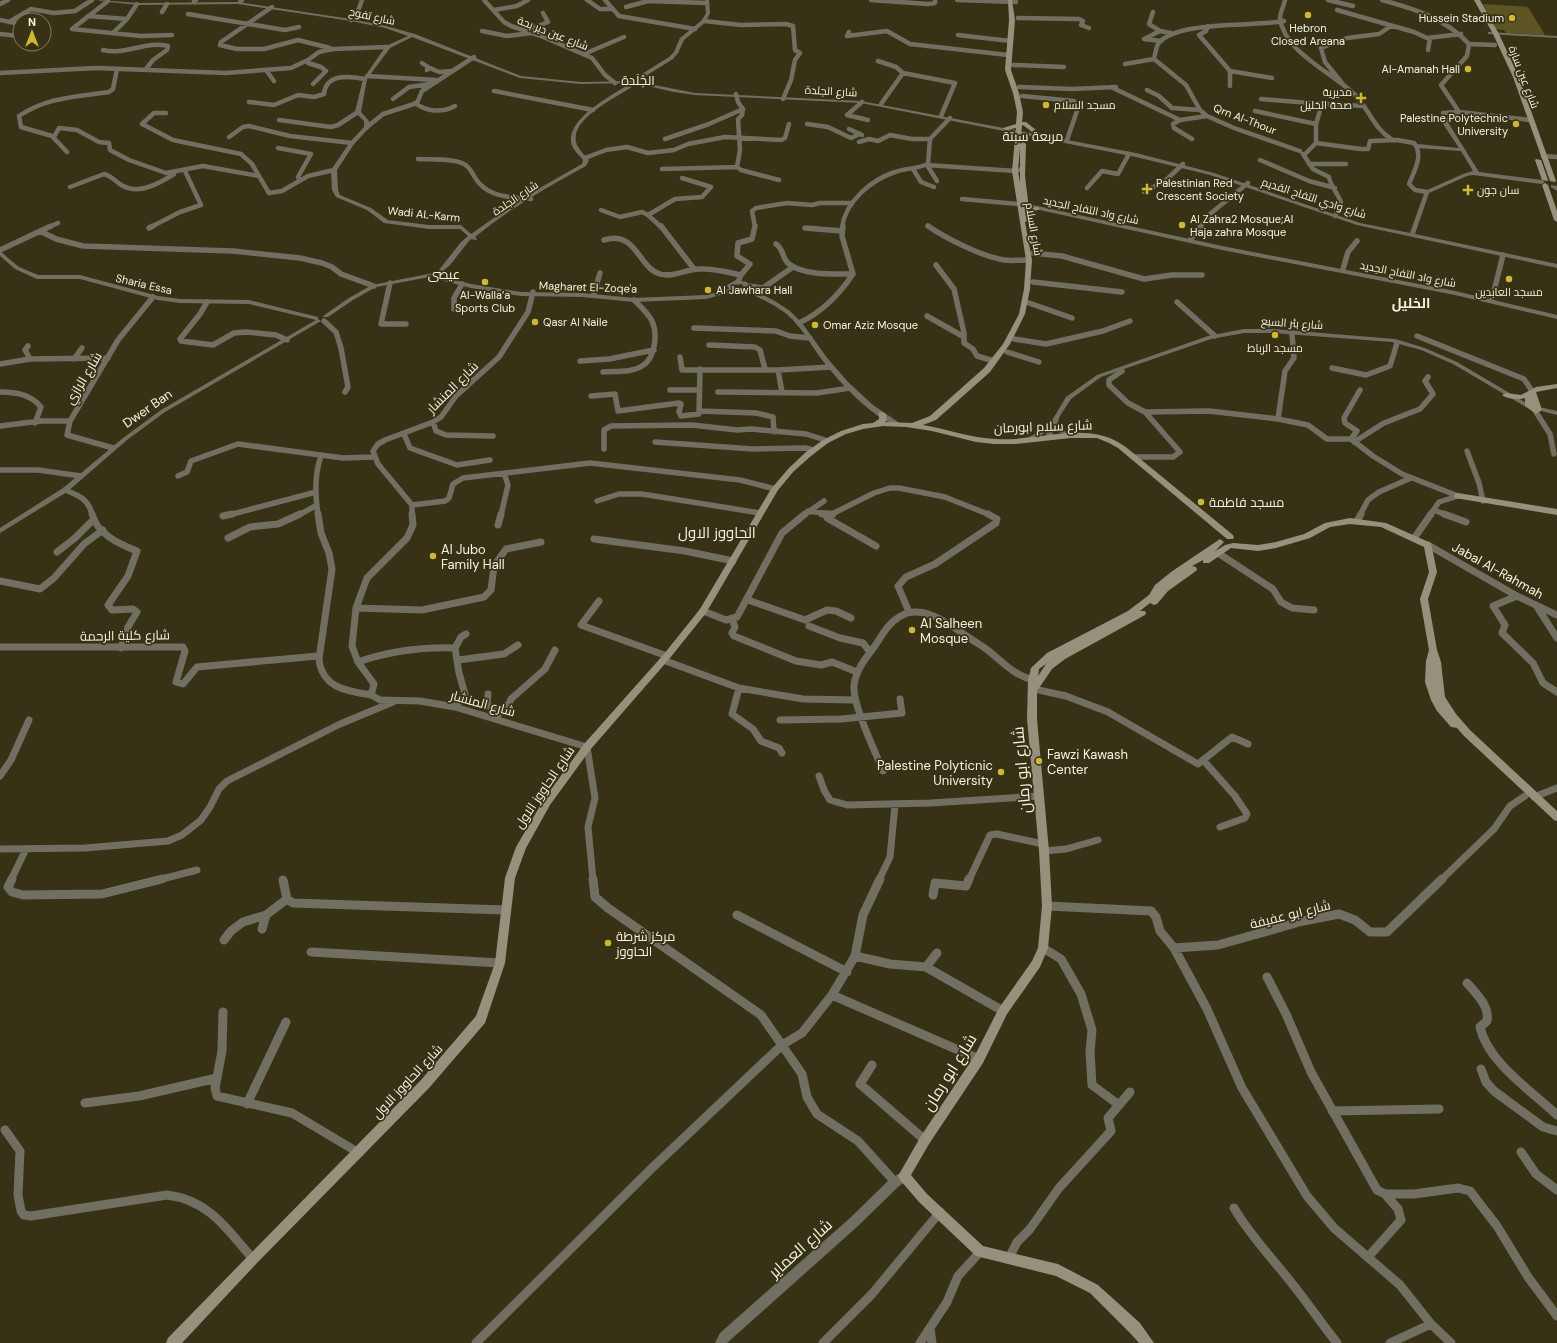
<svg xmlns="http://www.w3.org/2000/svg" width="1557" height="1343" font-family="'DM Sans',Cairo,sans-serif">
<rect width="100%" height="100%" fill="#373215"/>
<!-- green -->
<path fill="#5e5423" d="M1483,4l45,3 17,28 -39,-2 -2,-3 -8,-1z"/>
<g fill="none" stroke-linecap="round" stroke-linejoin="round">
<!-- minor-far3 -->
<path stroke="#716f62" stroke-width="4.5" d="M484,0l20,22 7,4 30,10 51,22 13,17 10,8
M587,0l13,9h13
M605,0l14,16 76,13
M871,0l57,4 7,-1v-3
M957,0l59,2
M1285,0c-1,6 -5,12 -5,18 4,35 54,55 76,78 13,14 18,32 35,43
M1328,0l25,6
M1382,0c33,9 63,18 87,44l-2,12 -26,29 18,27
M108,1l-36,28 69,7 31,-1
M194,1l2,-1
M240,2l2,-2
M0,4l8,-4
M272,7l-51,35 -1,3 17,4h27l34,-9 32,8
M626,7l22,-6 59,2
M494,10l23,-4 11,-6
M1337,10l77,22 13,6 34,-4
M162,12l5,-8
M1153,12l-4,12 11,7 11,2
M188,14l97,16 14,-3
M88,16l39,3
M1018,18l61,1 4,2 -2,4 8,3
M0,20l20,4
M351,20l7,-9 4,-11
M704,21l37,4 45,-1 7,2 2,24 5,3 -5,7 -4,20 -8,19
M1284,21c-29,6 -109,-1 -126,23 -2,4 -3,11 -4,15l32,26 14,25 7,6 27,12 66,23
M9,22l22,-13 23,4 21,-2 17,-11
M1208,26l-2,5 -7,4 31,36v15
M482,31l25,5 25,-3
M526,31l22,-9 -5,-9
M1160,31l-16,8 17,2
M114,32l13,-13 10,-15
M849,32l-2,4 40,-5 23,13 98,11
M0,34l20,2
M958,35l52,6
M1469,44l26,1
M103,50c22,6 43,-10 65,-4l-1,4 -14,10 -7,9
M1428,50l2,-12
M584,54l40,-17
M308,60v3l13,4 5,4 -13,13
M878,61l18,6 7,6 -22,31
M422,63l6,4 -1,3 3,-2 9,4 12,-1
M1125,64l29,-5
M1013,65l51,2
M266,70l8,11
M1230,71l42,7
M0,73l96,-5 130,5 65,-5 17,-8 11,-8 14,-3 55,-2
M903,73l52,10 -14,33
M367,76l69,4
M1342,83l-17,-21 -4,-14 26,-10 32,-4 12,-8
M1019,87l53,2 44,-2
M1111,87l69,33
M1147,90l12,6 13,12 28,2
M494,91l99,19
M736,94l2,8 5,7 -1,6 -4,4 2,31 -3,17 4,3 38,10
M1022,96l52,5 4,7 -11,32
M393,99l16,-12 21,-3
M1261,99l61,5
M249,102l25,3 24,-10 16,2 10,-3c2,-21 26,-18 41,-15
M415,103c12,9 27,10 40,3
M1255,111l61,13
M166,113h-12l-12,11 31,16 68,14 11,10 17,29 13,-2 26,-15 26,-6
M1443,113l16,-1 71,8
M847,115l21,5
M847,115l15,-13
M279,120l52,7 7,-2 20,-13
M807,124l21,3 23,11 9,-4
M367,127l16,-13 34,-11 5,-12 52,-34
M849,129l13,6
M54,137l5,-9 18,2 22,12 10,1 1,7 19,10 37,13 37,-7 56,10
M229,137l14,-10 6,-1 41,10 62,7
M665,139l44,-15 34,-15
M1192,139l-18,-11 -1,-4 7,-4 27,-4
M859,142l10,-3 9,2 12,-6 22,4h18
M1316,143l45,6h7l2,-8 27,-1 17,3c10,12 0,28 -5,41l6,6 12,2
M278,148l33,6 -13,23 1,2
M67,152l-15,-16 -31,-9 -2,-11c28,-19 57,-19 90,-24l4,-3 4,-20
M1306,153l10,-10v-19l6,-20 42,2
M1303,154l10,15 16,8c1,8 9,17 12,25l-6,14
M1543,156l14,1
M585,158l21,-8 21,-3 21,6 26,-3 14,-6 37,-7 56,3 4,-2 4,-14
M418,159c14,1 33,-1 46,5 8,4 9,13 15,19 13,15 34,14 52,16
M1260,160l49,21 26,7
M1309,164h37
M927,165l88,6 7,-2
M927,165l10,16
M662,169l75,-2
M913,169l8,13 13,5
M70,187l34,-13c8,2 12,8 19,12 16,9 37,-3 51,-12
M1087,188l15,-17 16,3 11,-20
M1144,192l21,-11 18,-17
M962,199l57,5
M601,210l19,7 22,-5 6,3 13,12
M648,215l27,-16 27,-2 9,-10 -29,-9
M928,226l2,1
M49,227l9,-4
M151,227l29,-15 21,-7 -16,-34
M755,227l-3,-16 4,-3 31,-5 25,2 8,-2h31
M842,227c4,-26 29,-47 53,-55 11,-4 22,-3 33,-8l2,-25 20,-21
M1200,227l10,-13 38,-31"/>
<!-- minor-far2 -->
<path stroke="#716f62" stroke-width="5.5" d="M661,226l33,43
M928,226c19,13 53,30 76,34 8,1 17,0 25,0
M149,228l4,-2
M805,228l37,3
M40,231l16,8 27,7 150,5 67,7 22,5 10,4 9,7 33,12
M1191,239l10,-13
M604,240c33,-10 34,28 56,34 12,4 26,-5 39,-5 14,-1 28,3 42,6l-3,7
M776,244c8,5 6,15 13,20 16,12 45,10 64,10
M0,250l51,-24
M1033,253l29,3 82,23 28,-4h30
M936,265l18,24 10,44v10l9,6 4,7 17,5
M1343,269l5,-17 9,-11
M741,275l9,-11 -13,-8 1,-13 14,-4 3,-13
M1033,282l89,10
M390,283l-9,41h25
M747,286l16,2 30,-21
M594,293l6,-20
M1492,299l11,-44
M207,302l-7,12 -20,25 1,2 32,4 21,-12 13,-1 29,3 11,5
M1177,302l38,34
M1029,303l43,15
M454,309v-11l8,-14
M927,316l37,21
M324,321l12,11 5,16 7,39 -3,5
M799,323c23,-11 40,-28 54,-49l-11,-38 1,-10
M694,328l82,3 14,5 20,2
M1292,334l2,24 -9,13 -7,48 30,6 19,14h24l22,17 29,18 56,22
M1417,336l107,43 8,12
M1014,339l32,5 57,-13 27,-10
M709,345l46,2 5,3 5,19
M28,346l-3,4 5,9
M1007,352l32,10
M680,357l2,13h96l53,-3
M74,359l8,-11
M580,361l29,-2 45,-9
M0,364l30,-5 78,-1
M1332,368l34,7 24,-9 7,-23
M778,370l4,22
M1122,371l-13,9v5l19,18 17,9 64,-1 69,8
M603,372c12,-1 28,1 39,-6 13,-7 16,-32 10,-45 -4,-8 -12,-15 -18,-21
M670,390h29
M0,392c16,0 30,2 41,15l-6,16
M718,392l99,1 33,-5
M591,396l24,-2 3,17 61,-8 2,1 -2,8 2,4 18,-2 1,-45
M700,411l56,2 17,4 1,15
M1536,412l14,22 4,20
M433,422l3,9 10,4 47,1
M0,426l41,-5h29
M404,434l6,14 47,17 33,-5
M1351,439l6,-8 -12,-8 -1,-5 16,-28
M655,442l98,7 52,-1 9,2
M1354,442l30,-19 36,-14 13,-15 -8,-13 3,-4
M113,448l-46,-13 3,-14 48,-81 35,-43
M604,449v-19l7,-4 81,-1 45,5 14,-1 55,5 19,6
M1467,451l12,32 4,18
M1133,457h40l7,-5 -35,-40
M0,470h38l43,6
M178,476l9,-4 4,-11 47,-17 105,14 30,-1
M65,490c13,5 24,9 27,25
M597,501l22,-7h23l118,19
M412,505l33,-4 4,-3 4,-14 10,-6 127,-15 150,17 35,9
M1434,510l12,5
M808,511l24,3 42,-21 16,-5h9l46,9 45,18
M229,515l87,-23
M299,515l18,-10
M318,515c-3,-20 -4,-40 3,-59
M412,515v-10l-34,-41 -5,-13 5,-7 7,-4 48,-18 8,-5 15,-21 43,-39 29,-45 5,-20
M501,515l7,-30 -4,-12
M804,515l20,-14
M1360,515l8,-15 11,-8 32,-14
M1430,515l9,-13 19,-6"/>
<!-- minor-far1 -->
<path stroke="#716f62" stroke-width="7" d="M92,514c5,20 27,30 45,37l-9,25 -20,29 4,5 21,-1 4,3 -9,15 -7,21
M318,514l3,19 8,20 3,16 -13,90c3,29 28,32 52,36
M412,514l1,11 -6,13 -40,40 -11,30 -4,38 6,16 16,22 -3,11 9,5 40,1 35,6 132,40 8,51 -7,29 5,53
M822,514h11
M827,514v4l49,28
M1444,514l22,8
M223,516l9,-2
M1357,521l4,-7
M498,525l3,-11
M1415,537l16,-23
M228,538l22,-11 28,-3 22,-10
M594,539l91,12 48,10
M1428,545l89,51 40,19
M57,552l18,-14 19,-19
M1218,553l55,36 8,13 11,6 22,2
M0,581l40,8 14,-11 30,-34 19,-14
M1517,596l-24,10 12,19 -3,8 31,30 10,20 14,9
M748,600l57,20 22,-10 9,1 15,7
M599,601l-18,24 86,31
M1536,605l21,33
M356,608l66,2 62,-13 7,-7 3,-24 12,-17 35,-7
M703,611l23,9 11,-3 45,-84 23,-19
M909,612l-11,-26 8,-9 29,-13 61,-41 1,-4 -9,-5
M732,619l3,8 -3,6 2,3 62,25 25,4 11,-3 25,10
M809,626l31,12 23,5 7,9
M0,647h183l2,4 -9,31 7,2 14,-17 121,-11
M455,648l6,-11 5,-3
M458,660l46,-6 14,-9
M663,660l76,28 64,11 52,1
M358,662c32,-11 63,-15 97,-14l4,25 6,21 -10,13
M739,688l-7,26 21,15 8,12 18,7 3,5
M1034,689l32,7 42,16 90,52 34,-27 16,7
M488,694l-1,11 11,6
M498,719v-8l11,-7 2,-5 34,-30 10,-19
M780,720l61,-1 61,-6 -2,-14
M1204,761l31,35 12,18 -2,4 -25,9
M883,771c-8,-20 -31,-67 -29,-86 2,-14 10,-25 18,-35 9,-12 14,-25 27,-33 23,-15 50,7 69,20 7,5 15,9 22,15 15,12 24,23 43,28
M0,776l11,-16 18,-40
M819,776l5,14 6,10 17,5 84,-2 109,-7
M1534,797l23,-9
M0,849l85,-1 83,-7 14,-6 19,-15 9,-13 9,-18 8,-8 113,-57 53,-22
M1044,851l22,-2 32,-9
M11,880l15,-31
M158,880l39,-10
M879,880l11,-23 5,-52
M969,880l21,-45 7,-1 46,10
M1441,880l53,-51 16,-23 15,-10"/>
<!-- minor -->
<path stroke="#716f62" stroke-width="9" d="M12,879l-4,8 4,5 11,3 79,-1 60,-15
M593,879l2,18 13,11 153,107 41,59 5,23 10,17 41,27 37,41
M283,880l4,19
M933,895l2,-12 31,3 3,-7
M1047,906l104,5 5,6 4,14 14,17 44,-3 85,-24 36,-7 16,6 15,12h17l55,-53
M737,915l110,57
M262,929l4,-14
M224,940l7,-9 12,-9 23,-7 21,-16 6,4 212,7
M1043,948l18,11 20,35 11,36 -2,22 2,33 27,20
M1174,948l33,61 35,79 65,108 27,32 66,57 31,39 20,19
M311,952l189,11
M855,956l35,8 36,3 77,44
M926,967l11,-14
M1267,977l19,37 25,58 66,118 8,4h29l44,-6 12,3 27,35 31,51 29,39
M1467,983c9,10 23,24 20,38l-7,6c8,36 52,64 77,88
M832,995l147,64
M223,1012l-1,39 -7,37 2,8 75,17 67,40
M872,1065l-12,19 65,56
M1481,1069l5,13 8,9 49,36 14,4
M85,1103l54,-7 78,-18
M247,1104l39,-82
M1332,1111l107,-2
M5,1130l15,21 -2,44 3,16 3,4 7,1 136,-21c42,5 60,34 86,64
M1521,1152l15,22 21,16
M1234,1208c17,29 40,52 60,78 15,19 28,38 43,57
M1368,1257l33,-37 -3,-11 -13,-15
M1013,1258h-4l8,-16 13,-13 29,-41 52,-57 -3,-13 22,-26
M930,1329l2,14
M476,1343l175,-174 131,-124 20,-12 30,-38 23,-39 8,-41 17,-36
M823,1343l49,-49 68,-82
M920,1343l27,-41 11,-26 22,-24
M1390,1343l41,-19"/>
<!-- tertiary -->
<path fill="#716f62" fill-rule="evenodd" d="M98,0l40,3 100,-1 113,17 35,7 29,8 106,42 60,6 51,-1 5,2c-15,13 -71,35 -60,62 3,6 8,10 12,15l-3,6c-39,21 -77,43 -111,71l2,2 -1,1 -5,-1 -2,2 -19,24 -9,8 -2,-1v-2l22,-28 7,-6 -8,-7h-31l-45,-6 -17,-13 -31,-13 -4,-7 -1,-20 19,-28 14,-15v-6l-9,-9 8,-33 23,-33 22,-10 -23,-8 -34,-7 -113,-17 -100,1 -38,-4zM412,37l108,41 61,6 50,-1c-18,12 -63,34 -60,59 1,7 8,13 12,18l-1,4 -60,34 -51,36 -10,-9h-32l-41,-5 -17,-12 -31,-13 -2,-5 -1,-20 17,-26 16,-17 -1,-6 -8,-9 6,-33 23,-31z
M705,0h4l1,13 -4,9 -22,18 -6,13 -5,6 -32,20h-4v-2l32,-20 5,-5 6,-14 22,-18 4,-7z
M1490,32l67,4v2l-69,-4v-2z
M639,82l56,11 166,8 275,52 78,20 146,50 50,10 15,-42 38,-17 10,-3 -12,-20 -44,-3 -3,-2 3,-2 42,4 -16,-24 4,-7 12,-7 3,2 -1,1 -10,6 -2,5 30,48 63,8 3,2 -3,2 -69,-9 -6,1 -38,17 -14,41 142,30v4l-200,-43 -147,-50 -74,-18 -275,-54 -166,-8 -21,-3 -35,-8z
M1551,185l6,1v5l-6,-4z
M1019,202l203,44 233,45 102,24v4l-102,-24 -233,-45 -205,-45v-2z
M0,251l19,16 19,8h42l78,21 22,3 69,1 69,17v2l3,2 -156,91 -38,28 -60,52 -67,41v-5l63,-40 60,-50 38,-28 155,-90 -67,-16 -69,-1 -22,-3 -78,-21h-43l-22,-10 -15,-13z
M433,273l2,1v2l-59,11 -23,13 -25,17h-4l-1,-1 26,-18 23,-13z
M442,277l29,7 50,8 61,1 52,5 72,-3 23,-6 -2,-4 9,-5 11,2 2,6 26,13 15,10 12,12 26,36 20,23 25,23 28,19 -3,2c-26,-8 -59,-44 -75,-65 -11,-14 -19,-30 -31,-42 -13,-13 -31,-20 -47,-28l-5,2 -5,-2 -29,8 -72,3 -52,-5 -61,-1 -50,-8 -31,-8v-2zM737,284h5l1,3 -4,2 -5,-1 -1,-2z
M1244,329h29l122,10 30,9 32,14 73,43 27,6v4l-31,-8 -73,-43 -32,-14 -29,-8 -119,-9h-29l-33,6 -110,38 -30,22 -11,17 -4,11 3,1 13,7v2h-4l-13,-7 -5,9h-4l-1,-1 3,-8c-7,6 -14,9 -23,12l-3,-2 13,-6 16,-12 15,-25 31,-22 111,-39z
M904,1171l4,1 1,4 -1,4 -9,6 -41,40 -131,117h-12l5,-10 130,-115 41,-40z"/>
<!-- secondary -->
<path fill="#95917c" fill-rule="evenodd" d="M1008,0h4l3,20 -4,50 8,23 4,19 -1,10h4l15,12 -5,1 -13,-10 -1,1 -2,18 3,-2 3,2 -1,32 4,33 8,-2 3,2 -11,4 1,8 -5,1 7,38 -2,29 -5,25 -15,30 -20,28 -54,48 -13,5c24,4 48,13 73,14 43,3 94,-21 131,9l106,87 1,2 -1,2h-6l-109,-91 -9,-5 -12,-5h-26l-56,6h-21l-18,-2 -44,-11 -26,-4 -23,-1 -20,3 -17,5 -18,9 -17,13 -17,15 -16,19 -72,123 -36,45 -80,92 -40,55 -24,43 -11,30 -10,85 -20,60 -56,65 -172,175 -75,80h-16l2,-5 81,-83 172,-175 55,-64 19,-53 10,-85 11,-31 28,-48 40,-55 80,-90 36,-45 71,-120 18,-21 17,-16 17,-12 18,-9 22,-7 10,-1 6,-4v-7h3l4,2 1,6 -2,2 27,1 18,-7 54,-48 19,-24 16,-30 5,-25 2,-29 -14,-89 4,-43 -10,2 -3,-2 13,-4 1,-12 -4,-19 -8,-23 4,-50zM1020,147v36l-2,-12z
M1474,0h6l19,34 20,43 37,104 -1,1 -5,-1 -37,-104 -20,-43z
M1536,159l5,1 7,20 -1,1 -5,-1 -7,-20z
M1545,183l3,2 9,26v11l-3,-2 -12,-35z
M1557,384v4l-21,4 6,18 -6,4 -11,-8v-8c-6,2 -18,1 -23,-3l4,-2 15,2 15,-8z
M1458,493l99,16v6l-102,-17 -1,-2 1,-2z
M1350,518l36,5 45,20 6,29 -9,27 9,51 4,12 4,35 11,17 14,16 87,81v10l-3,-1 -90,-84 -7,-8 -6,-1 -14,-16 -6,-11 -6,-18 1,-21 3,-11 -9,-51 9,-27 -5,-25 -43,-20 -31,-3 -20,3 -20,11 -34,10 -18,3 -27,-3 -22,15h-6v-3l-11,6 4,1 1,2 -1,2 -28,20 -11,13 -3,1 -4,-2 -10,8h5l1,2 -1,2 -80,44 -13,10 -15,22v28l12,132 3,55 -4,42 -8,19 -33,47 -24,49 -54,81 -18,31 16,19 56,52 75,18 40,21 42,38 14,20h-15l-9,-10 -40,-40 -34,-17 -80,-20 -57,-54 -19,-22 -2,-4 23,-40 54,-81 24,-47 33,-47 6,-13 4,-42 -3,-55 -12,-132 1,-39 3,-12 16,-15 81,-42 21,-16 6,-10 16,-13 49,-33 4,3 -10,10 11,-7 8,-2 25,2 18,-3 28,-8 21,-11zM1058,655l-12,9 -8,12 1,-7z"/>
</g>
<!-- markers -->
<g fill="#cfb837" stroke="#373215" stroke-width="1.5">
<circle cx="1308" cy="15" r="4"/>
<circle cx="1512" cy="18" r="4"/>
<circle cx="1468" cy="69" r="4"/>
<path d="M1359 92h4v4h4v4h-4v4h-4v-4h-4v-4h4z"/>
<circle cx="1046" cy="105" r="4"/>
<circle cx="1516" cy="124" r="4"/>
<path d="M1145 183h4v4h4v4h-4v4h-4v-4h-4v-4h4z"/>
<path d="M1466 184h4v4h4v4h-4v4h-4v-4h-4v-4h4z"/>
<circle cx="1182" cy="225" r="4"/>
<circle cx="1509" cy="279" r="4"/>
<circle cx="485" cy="282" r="4"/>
<circle cx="708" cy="290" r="4"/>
<circle cx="535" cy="322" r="4"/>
<circle cx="815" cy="325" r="4"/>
<circle cx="1275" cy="335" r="4"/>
<circle cx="1201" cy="502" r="4"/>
<circle cx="433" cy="556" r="4"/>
<circle cx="912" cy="630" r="4"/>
<circle cx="1039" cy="761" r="4"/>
<circle cx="1001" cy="772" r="4"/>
<circle cx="608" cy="943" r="4"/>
</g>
<g text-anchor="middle" stroke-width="3.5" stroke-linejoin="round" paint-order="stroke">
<!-- far-street labels -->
<g font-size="11" fill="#f5f2e1" stroke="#373215">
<text transform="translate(372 16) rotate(12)" y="4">شارع تفوح</text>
<text transform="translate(553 33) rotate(21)" y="4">شارع عين دير بحة</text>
<text transform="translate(1524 77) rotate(69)" y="4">شارع عين سارة</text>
<text transform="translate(831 91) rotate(3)" y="4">شارع الجلدة</text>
<text transform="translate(1245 119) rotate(21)" y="4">Qrn Al-Thour</text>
<text transform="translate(515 198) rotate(-34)" y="4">شارع الجلدة</text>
<text transform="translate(1314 198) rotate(18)" y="4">شارع وادي التفاح القديم</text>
<text transform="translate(1091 210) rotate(12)" y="4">شارع واد التفاح الجديد</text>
<text transform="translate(424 214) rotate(6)" y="4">Wadi AL-Karm</text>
<text transform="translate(1034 229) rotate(80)" y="4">شارع السلام</text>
<text transform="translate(1408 274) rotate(11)" y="4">شارع واد التفاح الجديد</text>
<text transform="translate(144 284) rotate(13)" y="4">Sharia Essa</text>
<text transform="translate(588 287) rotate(2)" y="4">Magharet El-Zoqe'a</text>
<text transform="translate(1292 323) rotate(4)" y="4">شارع بئر السبع</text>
</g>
<!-- far-poi labels -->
<g font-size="11" fill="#f5f2e1" stroke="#373215" text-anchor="start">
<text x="1504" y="22" text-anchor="end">Hussein Stadium</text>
<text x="1308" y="32" text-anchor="middle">Hebron<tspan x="1308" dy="13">Closed Areana</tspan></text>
<text x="1460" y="73" text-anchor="end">Al-Amanah Hall</text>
<text x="1352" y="96" text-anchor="end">مديرية<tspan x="1352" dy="13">صحة الخليل</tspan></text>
<text x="1054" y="109">مسجد السلام</text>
<text x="1508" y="122" text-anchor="end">Palestine Polytechnic<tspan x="1508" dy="13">University</tspan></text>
<text x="1156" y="187">Palestinian Red<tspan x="1156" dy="13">Crescent Society</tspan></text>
<text x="1477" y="194">سان جون</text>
<text x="1190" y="223">Al Zahra2 Mosque;Al<tspan x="1190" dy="13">Haja zahra Mosque</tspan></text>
<text x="716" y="294">Al Jawhara Hall</text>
<text x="1509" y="296" text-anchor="middle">مسجد العابدين</text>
<text x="485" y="299" text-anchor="middle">Al-Walla’a<tspan x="485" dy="13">Sports Club</tspan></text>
<text x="543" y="326">Qasr Al Naile</text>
<text x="823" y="329">Omar Aziz Mosque</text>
<text x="1275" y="352" text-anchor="middle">مسجد الرباط</text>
</g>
<!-- far-quarter labels -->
<g font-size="13" fill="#f5f2e1" stroke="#373215">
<text x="638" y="85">الجًلَدة</text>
<text x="1033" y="141">مربعة سبتة</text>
<text x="444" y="279">عيصى</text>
</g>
<!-- street labels -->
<g font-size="13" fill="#f5f2e1" stroke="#373215">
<text transform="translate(83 378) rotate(-59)" y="5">شارع الرازي</text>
<text transform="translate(452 387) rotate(-45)" y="5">شارع المنشار</text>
<text transform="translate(147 408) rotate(-35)" y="5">Dwer Ban</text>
<text transform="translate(1043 426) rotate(-2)" y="5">شارع سلام ابورمان</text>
<text transform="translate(1498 570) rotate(29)" y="5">Jabal Al-Rahmah</text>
<text transform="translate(125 635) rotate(-1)" y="5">شارع كلية الرحمة</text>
<text transform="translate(483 703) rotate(15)" y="5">شارع المنشار</text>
<text transform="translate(544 787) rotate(-56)" y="5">شارع الحاووز الاول</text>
<text transform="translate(1290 914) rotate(-14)" y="5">شارع ابو عفيفة</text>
<text transform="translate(407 1081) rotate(-47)" y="5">شارع الحاووز الاول</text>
</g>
<!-- poi labels -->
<g font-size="13" fill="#f5f2e1" stroke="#373215" text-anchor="start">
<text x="1209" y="507">مسجد فاطمة</text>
<text x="441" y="554">Al Jubo<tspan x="441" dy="15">Family Hall</tspan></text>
<text x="920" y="628">Al Salheen<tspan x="920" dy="15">Mosque</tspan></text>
<text x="1047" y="759">Fawzi Kawash<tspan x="1047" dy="15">Center</tspan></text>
<text x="993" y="770" text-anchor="end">Palestine Polyticnic<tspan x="993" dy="15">University</tspan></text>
<text x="616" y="941">مركز شرطة<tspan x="616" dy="15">الحاووز</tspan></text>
</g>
<!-- far-district labels -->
<g font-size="14" font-weight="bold" fill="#f5f2e1" stroke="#373215">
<text x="1411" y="308">الخليل</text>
</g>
<!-- quarter labels -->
<g font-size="15" fill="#f5f2e1" stroke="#373215">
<text x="717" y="538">الحاووز الاول</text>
</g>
<!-- near-street labels -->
<g font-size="16" fill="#f5f2e1" stroke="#373215">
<text transform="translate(1021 770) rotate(-95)" y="6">شارع ابو رمان</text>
<text transform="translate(949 1072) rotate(-58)" y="6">شارع ابو رمان</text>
<text transform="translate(800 1248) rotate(-42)" y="6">شارع العماير</text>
</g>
</g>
<!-- north arrow -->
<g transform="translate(32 32)"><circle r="19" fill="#373215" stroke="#837f67"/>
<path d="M0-3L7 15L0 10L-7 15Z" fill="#cfb837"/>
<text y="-6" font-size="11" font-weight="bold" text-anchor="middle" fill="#f5f2e1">N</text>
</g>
</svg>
